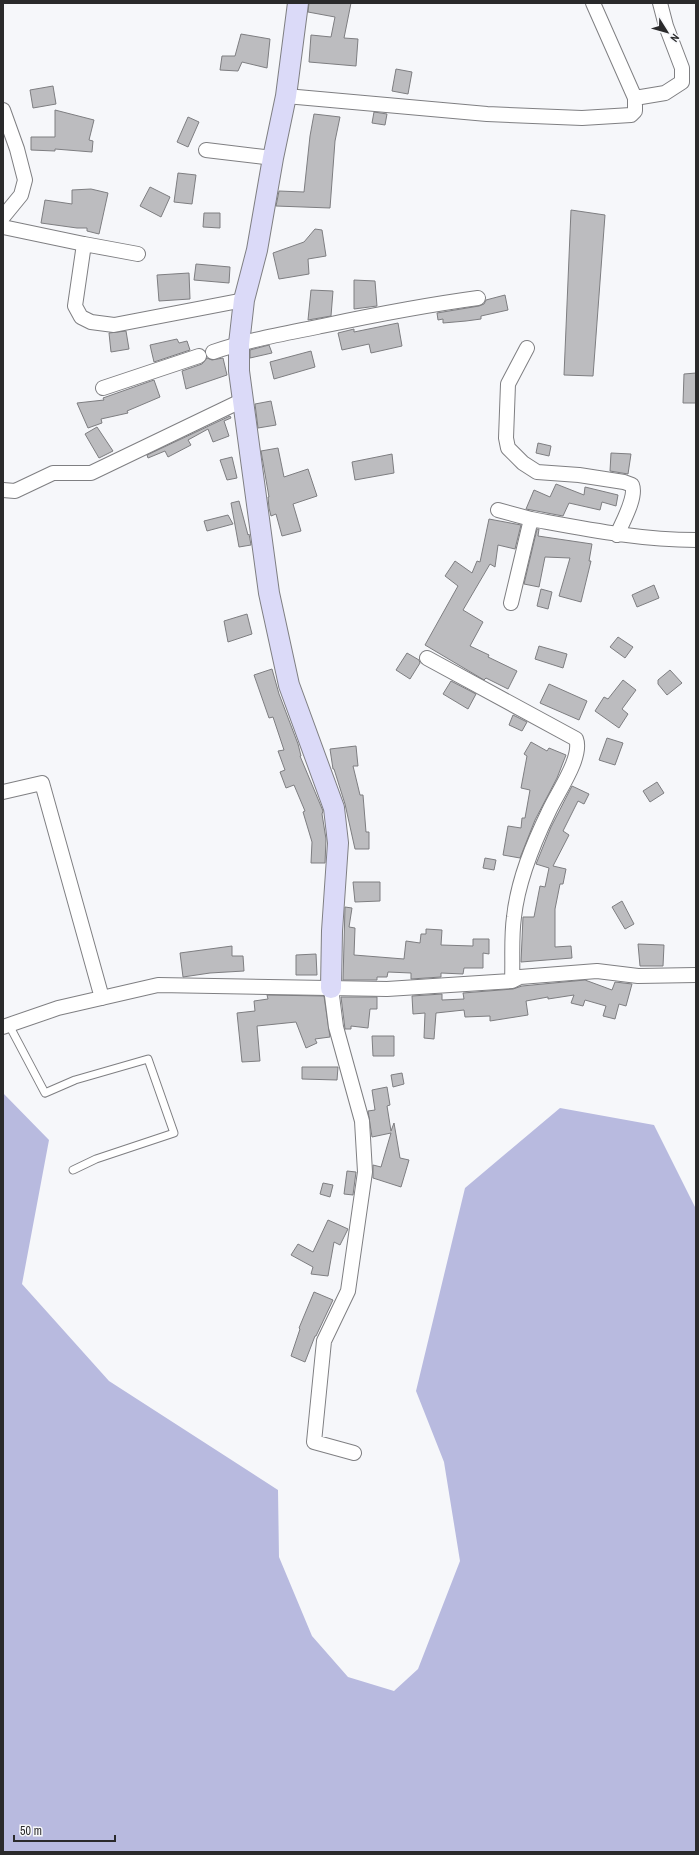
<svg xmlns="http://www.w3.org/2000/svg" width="699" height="1855" font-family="'Archivo Narrow',sans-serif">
<rect width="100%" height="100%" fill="#f6f7fa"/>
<!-- forest -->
<path fill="#b8badf" d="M3,1093l46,47 -27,144 87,97 169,109 1,67 33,79 36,41 46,14 24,-22 42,-108 -16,-99 -28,-71 49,-203 95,-80 94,17 42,84v643h-693z"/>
<!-- building -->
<path fill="#bcbcbf" stroke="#7e7e81" d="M309,3h42l-7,35 14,1 -2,27 -47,-4 2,-27 20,2 4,-20 -27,-5z
M241,34l29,5 -3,29 -25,-6 -4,9 -18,-1 2,-14h13z
M396,69l16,3 -4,22 -16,-3z
M53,86l3,18 -23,4 -3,-18z
M55,110l39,10 -5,20 4,1 -1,11 -37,-3v2l-24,-1v-13h24z
M374,112l13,2 -2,11 -13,-2z
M314,114l26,3 -5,24 -5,67 -54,-2 3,-15 25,1 6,-56z
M188,117l11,5 -11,25 -11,-5z
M178,173l18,2 -4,29 -18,-2z
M150,187l20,10 -9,20 -21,-11z
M91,189l17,4 -9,41 -12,-3v-3h-10l-36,-5 4,-23 27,4v-14z
M571,210l34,5 -12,161 -29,-1z
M204,213h16v15l-17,-1z
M315,229l7,1 4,26 -18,3 1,15 -30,5 -6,-26 31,-11z
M196,264l34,3 -1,16 -35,-3z
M189,273l1,26 -31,2 -2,-26z
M354,280l21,1 2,25 -23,3z
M311,290l22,1 -2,25 -23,4z
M505,295l3,15 -27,6v3l-15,2 -23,2v-4l-5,1 -1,-7 42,-7 5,-2 2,-4z
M398,323l4,23 -31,7 -2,-9 -27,6 -4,-17 16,-4v3z
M126,331l3,18 -18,3 -2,-19z
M177,339l2,4 8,-2 3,9 -36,12 -4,-17z
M269,345l3,8 -22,5v-8z
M311,351l4,16 -41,12 -4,-17z
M207,358l5,2 11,-2 4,17 -41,14 -4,-18 20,-7z
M696,373v30h-13l1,-29z
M154,380l6,17 -33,14 1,2 -27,6 1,4 -14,5 -11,-25 27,-3 -1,-2z
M271,401l5,24 -18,3 -3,-24z
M230,416l1,2 -7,3 5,15 -16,6 -5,-13 -20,11 3,5 -23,12 -3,-6 -17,7 -1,-3z
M97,427l16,24 -14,7 -14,-24z
M538,443l13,3 -2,10 -13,-3z
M278,448l6,29 24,-8 9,27 -24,8 8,27 -19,5 -6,-22 -5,2 -2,-8 -1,-11h1l-8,-46z
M611,453l20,1 -3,20 -18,-3z
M392,454l2,19 -39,7 -3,-18z
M232,457l5,21 -10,2 -7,-20z
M556,484l28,11 1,-8 33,8 -2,11 -14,-4 -2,8 -31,-7 -6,13 -37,-7 8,-19 16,7z
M239,501l9,34 1,-1 2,11 -12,2 -8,-44z
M228,515l5,9 -26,7 -3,-10z
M489,519l32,6 -6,24 -17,-4 -3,22 -5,-3 -27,46 20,12 -13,24 19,9 -1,2 29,14 -9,18 -22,-11 -2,2 -59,-35 33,-59 -13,-10 10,-15 17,12 5,-12 3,1z
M537,529h2l-1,7 54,8 -3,17h2l-10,41 -22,-6 11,-38 -25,-1 -6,30 -15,-3z
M654,585l5,13 -22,9 -5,-12z
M541,589l11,3 -4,17 -11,-3z
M247,614l5,20 -24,8 -4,-21z
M618,637l15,10 -8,11 -15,-11z
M539,646l28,8 -4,14 -28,-9z
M407,653l12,7 1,3 -10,16 -14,-9z
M272,669l7,25 19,50 3,12h-1l23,55 -1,3 4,25 -1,24h-14l1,-21 -9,-30 2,-1 -11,-26 -8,3 -6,-16 5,-2 -7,-19 6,-1 -11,-33 -4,1 -15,-43z
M670,670l12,13 -15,12 -9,-11v-4z
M623,680l13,10 -14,19 6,5 -9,14 -24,-17 9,-14 4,2z
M451,681l25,13 -8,15 -25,-15z
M549,684l38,17 -8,19 -39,-17z
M513,715l14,7 -5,9 -13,-6z
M607,738l16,5 -8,22 -16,-5z
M531,742l16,9 2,-3 17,7 -9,23 -22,42 -15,38 -17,-3 5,-29 13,2 1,-10h3l5,-28 -9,-2 6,-32 -3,-2z
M356,746l2,20h-5l7,29h3l3,37h3v17h-14l-10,-45 -11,-35h-1l-3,-20z
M657,782l7,11 -14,9 -7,-11z
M572,786l17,8 -5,10 -6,-3 -15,30 6,4 -16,31 13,3 -3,15h-3l-5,25v38l16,-1 1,12 -51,4 2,-45h11l6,-31 5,1 4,-19 -13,-4 15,-37z
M485,858l11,2 -2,10 -11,-2z
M353,882h27v19l-25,1z
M622,901l12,23 -9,5 -13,-22z
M345,907l7,1 -3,19 6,1 -1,27 50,4 2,-18 14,2 1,-9h5v-5l16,1 -1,15 32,1v-7h16v15l-6,-1v15h-19l-1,6 -22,-1v4l-30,2v-6l-23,-1 -1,5h-10v3h-34z
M638,944l26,1 -1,21h-23z
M232,946v10h11l1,15 -34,2 -27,4 -3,-24z
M316,954l1,21h-21v-20z
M585,980l27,10 3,-8 17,2 -6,22 -7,-2 -4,15 -12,-3 3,-10 -21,-6 -2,6 -12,-3 3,-8 -26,4v-2l-22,4 2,14 -38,6v-5l-25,1 -1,-7 -28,3 -2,26 -10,-1 1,-25 -12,1 -1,-18 30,-2v6l22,-1 -1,-6 50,-4 9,-3z
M267,995l57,1 6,41 -15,2 2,4 -11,5 -10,-26 -39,4 3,35 -18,1 -5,-49 18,-2 -1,-10 14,-2z
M341,997h36v12h-7l-2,19 -17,-2v3h-6z
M372,1036h22v20h-21z
M302,1067h36l-1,13 -35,-1z
M402,1073l2,11 -11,3 -2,-12z
M387,1087l3,18 -3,1 4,25 3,-8 6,35 9,2 -8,27 -28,-9v-13l8,2 10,-34 -19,4 -4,-26 7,-1 -3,-20z
M347,1171l9,1 -3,23 -9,-1z
M323,1183l10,2 -3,12 -10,-3z
M328,1220l20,9 -8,16 -6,-3 -6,34 -17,-2 2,-7 -22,-12 7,-11 15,8z
M314,1292l19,8 -17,36h-1l-10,26 -14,-6 9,-27 -1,-1z"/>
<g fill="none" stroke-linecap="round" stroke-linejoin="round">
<!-- lane casing -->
<g stroke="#7f7f82" stroke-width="9">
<path id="lane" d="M9,1025l36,68 30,-13 73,-21 26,74 -78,26 -23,11"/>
</g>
<!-- street casing -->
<g stroke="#7f7f82" stroke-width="16">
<path id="street" d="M286,96l201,18 95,4 49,-3 4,-4v-13l-42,-95
M635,98l30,-5 17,-11v-14l-16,-42 -6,-23
M3,110l14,39 8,31 -4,15 -18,22
M206,150l67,8
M3,227l81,17 54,10
M84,244l-9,62 6,11 10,5 23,3 130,-25
M527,348l-19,36 -2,54 2,10 15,15 14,9 42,3 45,7 8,3c5,12 -10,38 -15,50
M213,352c36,-12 73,-19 109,-26 52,-11 104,-21 156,-28
M103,388l96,-32
M3,490l12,1 38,-18h38l152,-73
M498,510l33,9
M511,603l20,-84c55,10 109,21 165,21
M427,658l149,81c7,18 -19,54 -27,72 -16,33 -31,69 -35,106 -3,21 -1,43 -2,64
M3,792l39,-9 60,215
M331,988l5,39 26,94 3,51 -17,119 -24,50 -10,101 40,11
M3,1027l55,-19 100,-23 229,4 125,-8 8,-4 77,-6 41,5 58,-1"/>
</g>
<!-- secondary casing -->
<g stroke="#7f7f82" stroke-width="22">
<path id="secondary" d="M298,3l-12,93 -13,62 -16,92 -13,50 -5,44v27l30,222 20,92 45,123 4,35 -6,88 -1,57"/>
</g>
<!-- lane -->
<use href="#lane" stroke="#fff" stroke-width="7"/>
<!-- street -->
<use href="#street" stroke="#fff" stroke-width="14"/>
<!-- secondary -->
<use href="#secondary" stroke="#dbdaf8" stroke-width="20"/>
</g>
<!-- border -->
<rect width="699" height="1855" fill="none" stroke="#2a2a2b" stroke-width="8"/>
<!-- north arrow -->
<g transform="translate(667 32) rotate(127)" stroke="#f6f7fa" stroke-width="3" paint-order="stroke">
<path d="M0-3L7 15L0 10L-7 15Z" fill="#2a2a2b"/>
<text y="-6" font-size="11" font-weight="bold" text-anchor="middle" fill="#2a2a2b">N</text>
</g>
<!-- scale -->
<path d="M14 1835v6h101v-6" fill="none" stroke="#2a2a2b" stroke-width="2"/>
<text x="20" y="1835" font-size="12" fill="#2a2a2b" stroke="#f6f7fa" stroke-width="3" paint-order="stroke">50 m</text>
</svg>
